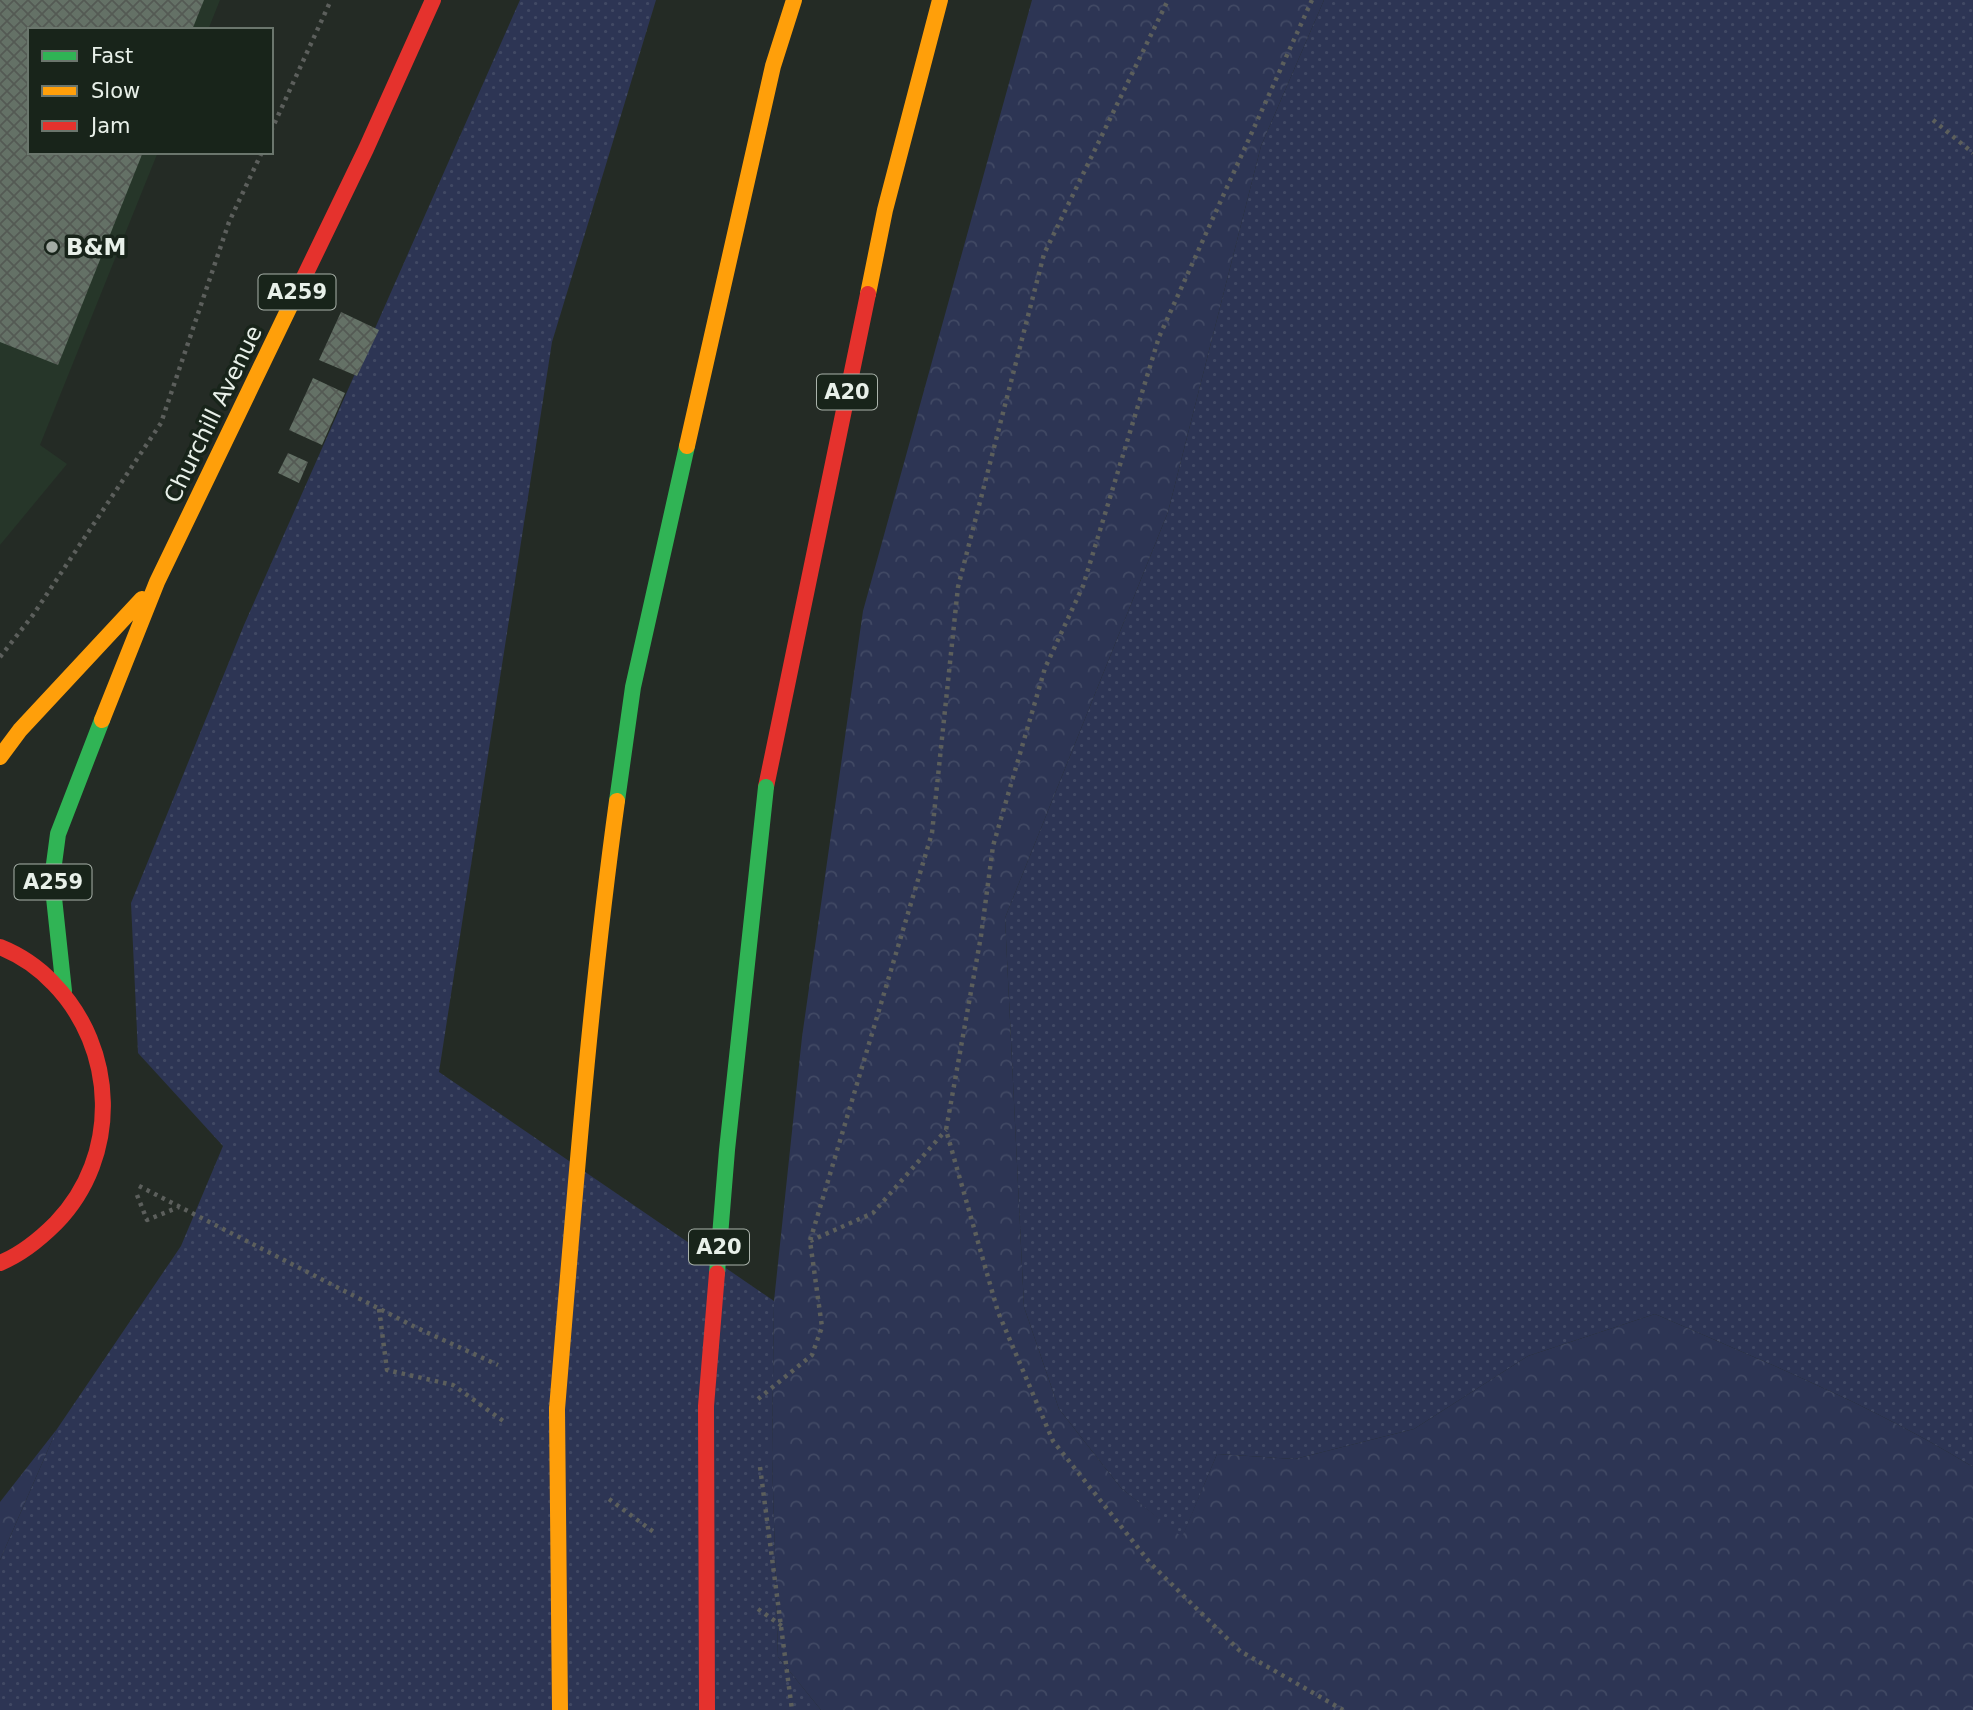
<svg xmlns="http://www.w3.org/2000/svg" width="1973" height="1710" font-family="'DejaVu Sans',sans-serif">
<defs>
<pattern id="grass-dots" width="8" height="8" patternUnits="userSpaceOnUse" patternTransform="scale(1.75)"><rect width="8" height="8" fill="#2d3554"/><path d="M2 2h.1M6 6h.1" fill="none" stroke="#414964" stroke-width="1.8" stroke-linecap="round"/></pattern>
<pattern id="forest-crowns" width="20" height="18" patternUnits="userSpaceOnUse" patternTransform="scale(1.75)"><rect width="20" height="18" fill="#2d3554"/><path d="M2 6a3 3 0 1 1 6 0M12 15a3 3 0 1 1 6 0" fill="none" stroke="#414964"/></pattern>
<pattern id="building-cross-hatch" width="8" height="8" patternUnits="userSpaceOnUse" patternTransform="scale(1.75)"><rect width="8" height="8" fill="#647166"/><path d="M0 0l8 8M0 8l8-8" fill="none" stroke="#545a54"/></pattern>
</defs>
<rect width="100%" height="100%" fill="#242b25"/>
<!-- built -->
<path fill="#263629" d="M0,0h220l-12,30h-178v122h128l-118,293 27,19 -67,81z"/>
<!-- grass -->
<path fill="url(#grass-dots)" d="M520,0h136l-104,342 -113,730 335,229 -2,154 6,202 43,53h-821v-150l57,-131 124,-183 42,-100 -85,-93 -7,-150 113,-278z
M1324,0h649v1467c-100,-62 -211,-106 -318,-153l-127,42 -114,73 -119,30 -78,-5 -35,84 -61,-50 -62,-79 -35,-102 -19,-389 163,-406 93,-366z"/>
<!-- forest -->
<path fill="url(#forest-crowns)" d="M1032,0h292l-63,146 -93,366 -163,406 19,389 35,102 62,79 61,49 35,-83 78,5 119,-30 114,-73 127,-42c107,47 218,91 318,153v243h-1152l-43,-53 -6,-202 2,-154 28,-264 61,-426z
M57,1429l-57,131v-58z"/>
<!-- building -->
<path fill="url(#building-cross-hatch)" d="M0,0h204l-12,30h-162v122h113l-85,213 -58,-23z
M341,312l38,18 -22,46 -38,-16z
M313,378l32,15 -23,52 -33,-15z
M288,453l20,9 -9,21 -21,-10z"/>
<g fill="none" stroke-linecap="round" stroke-linejoin="round">
<!-- path -->
<path stroke="#5c5f5c" stroke-width="4.5" stroke-dasharray="3.5 5" stroke-linecap="butt" d="M1312,0l-153,337 -76,249 -38,82 -52,178 -12,90 -35,194 52,182 55,129 98,123 89,87 103,59
M1933,120l40,33
M271,131l60,-131
M0,657l33,-42 128,-192 68,-201 33,-70
M139,1186l276,141 83,38
M137,1195l10,25 32,-13
M810,1241l63,-28 73,-83
M379,1309l8,61 66,15 53,38
M758,1399l54,-44 10,-28 -12,-86 122,-408 26,-246 86,-333 124,-254
M760,1467l32,243
M609,1499l46,34
M758,1609l24,17"/>
<!-- fast -->
<path stroke="#30b455" stroke-width="16" d="M617,801l16,-114 54,-241
M64,991l-12,-112 6,-45 44,-114"/>
<!-- slow -->
<path stroke="#ff9f0a" stroke-width="16" d="M868,294l17,-84 55,-210
M687,446l86,-380 21,-66
M102,720l55,-138 136,-282
M0,757l20,-27 122,-131
M557,1409c17,-203 32,-406 60,-608"/>
<!-- jam -->
<path stroke="#e5322d" stroke-width="16" d="M293,300l73,-151 67,-149
M766,787l102,-493
M0,947c20,8 38,20 53,36 64,65 68,173 3,240 -17,17 -34,31 -56,40"/>
<!-- fast-bridge -->
<path stroke="#30b455" stroke-width="16" d="M717,1273l10,-123 39,-363"/>
<!-- slow-bridge -->
<path stroke="#ff9f0a" stroke-width="16" d="M557,1409l3,301"/>
<!-- jam-bridge -->
<path stroke="#e5322d" stroke-width="16" d="M707,1710l-1,-304 11,-133"/>
</g>
<!-- markers -->
<circle fill="#a3aba4" stroke="#18241a" stroke-width="2.5" cx="52" cy="247" r="7"/>
<g text-anchor="middle" stroke-width="7" stroke-linejoin="round" paint-order="stroke">
<!-- shield labels -->
<g fill="#18241a" stroke="#aab3ab" stroke-width="2">
<rect x="258.5" y="274.5" width="77" height="35" rx="5"/>
<rect x="817" y="374.5" width="60" height="35" rx="5"/>
<rect x="14.5" y="864.5" width="77" height="35" rx="5"/>
<rect x="689" y="1229.5" width="60" height="35" rx="5"/>
</g>
<g font-size="21" font-weight="bold" fill="#e8f0e9">
<text x="297" y="299">A259</text>
<text x="847" y="399">A20</text>
<text x="53" y="889">A259</text>
<text x="719" y="1254">A20</text>
</g>
<!-- poi labels -->
<g font-size="23" font-weight="bold" fill="#e8f0e9" stroke="#18241a" text-anchor="start">
<text x="66" y="255">B&amp;M</text>
</g>
<!-- street labels -->
<g font-size="23" fill="#e8f0e9" stroke="#18241a">
<text transform="translate(213 414) rotate(-64)" y="8">Churchill Avenue</text>
</g>
</g>
<!-- legend -->
<rect x="28" y="28" width="245" height="126" fill="#18241a" stroke="#6b766d" stroke-width="2"/>
<rect x="42" y="51" width="35" height="10" fill="#30b455" stroke="#6b766d" stroke-width="2"/>
<text x="91" y="63" font-size="21" fill="#e8f0e9">Fast</text>
<rect x="42" y="86" width="35" height="10" fill="#ff9f0a" stroke="#6b766d" stroke-width="2"/>
<text x="91" y="98" font-size="21" fill="#e8f0e9">Slow</text>
<rect x="42" y="121" width="35" height="10" fill="#e5322d" stroke="#6b766d" stroke-width="2"/>
<text x="91" y="133" font-size="21" fill="#e8f0e9">Jam</text>
</svg>
